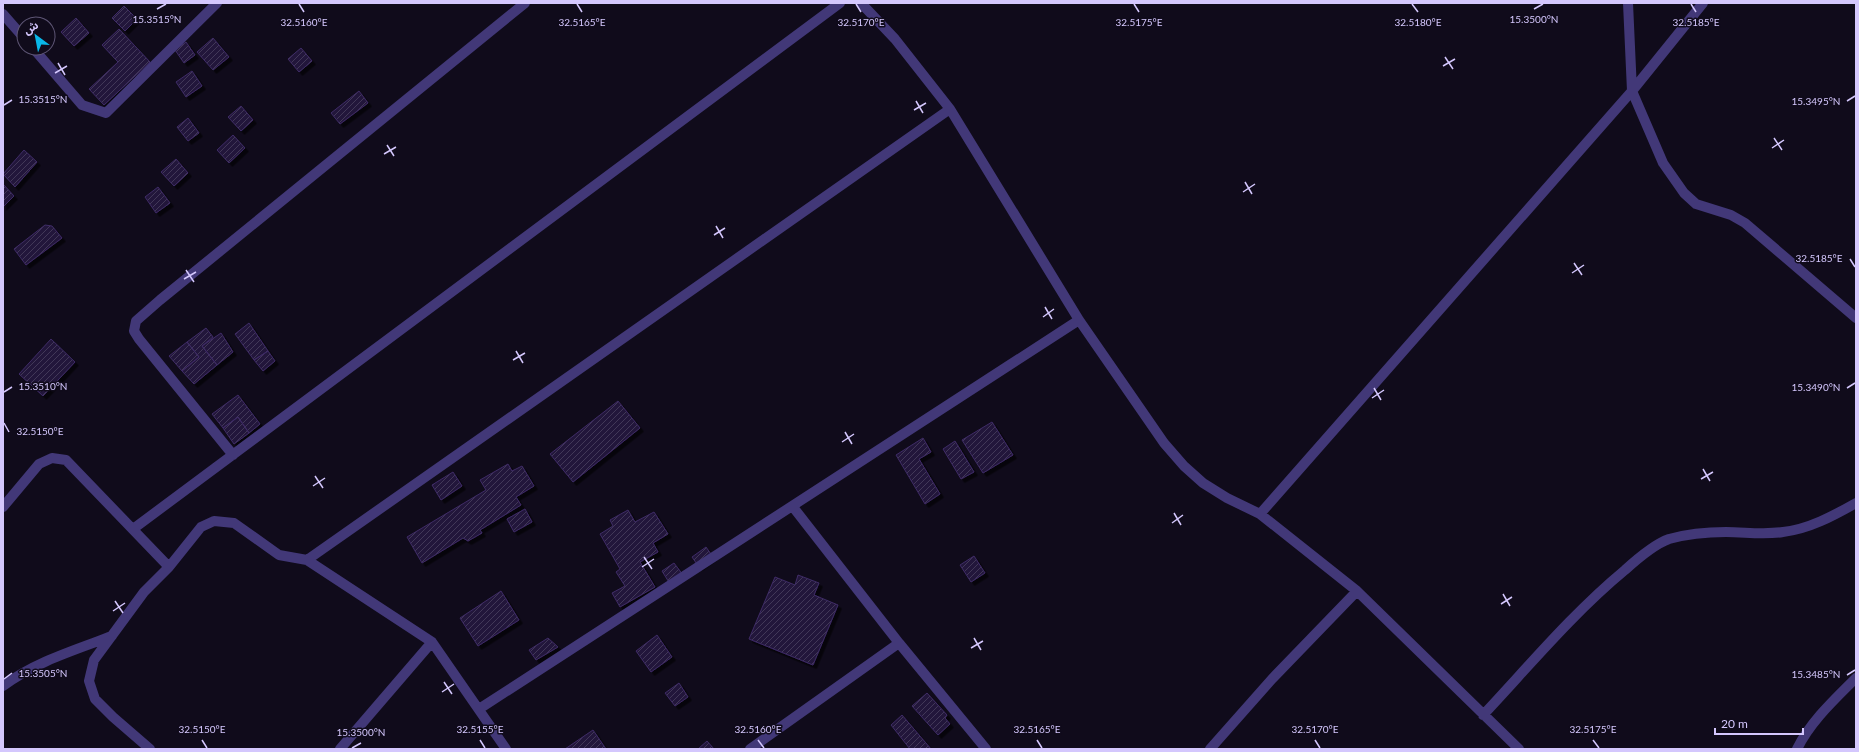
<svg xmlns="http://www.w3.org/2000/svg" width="1859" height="752" font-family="Lato,'Noto Sans Arabic',sans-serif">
<defs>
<pattern id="building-hatch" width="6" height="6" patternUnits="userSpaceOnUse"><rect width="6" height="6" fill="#24183b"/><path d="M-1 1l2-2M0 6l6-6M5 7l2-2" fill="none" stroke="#433858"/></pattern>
<filter id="shadow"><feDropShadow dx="3.5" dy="3.5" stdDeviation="0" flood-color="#0009"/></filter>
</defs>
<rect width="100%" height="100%" fill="#100b1b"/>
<!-- building -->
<path fill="url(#building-hatch)" stroke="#3e2b66" filter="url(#shadow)" d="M124,6l13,13 -12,12 -13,-13z
M76,18l13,15 -15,13 -13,-14z
M119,29l31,33 -46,43 -15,-16 29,-27 -16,-17z
M213,38l16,19 -16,13 -16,-18z
M186,42l9,13 -11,8 -9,-13z
M301,48l11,13 -13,11 -11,-13z
M192,71l10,15 -16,11 -10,-15z
M359,91l9,12 -28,21 -9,-11z
M241,106l12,14 -12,11 -13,-14z
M188,118l11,15 -11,8 -11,-14z
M233,135l12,13 -16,15 -12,-13z
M24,150l13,12 -22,25 -12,-13z
M176,159l12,14 -14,13 -13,-14z
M3,184l11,12 -11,11z
M158,187l12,16 -14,10 -11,-16z
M45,225l7,1 10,12 -36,27 -12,-16z
M249,323l19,28 -14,9 -19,-26z
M206,328l7,9 -11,9 15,19 -23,19 -12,-13 17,-14 -12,-15z
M221,333l12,19 -16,13 -15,-19z
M51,339l24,23 -32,34 -24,-22z
M187,342l12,15 -17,14 -13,-15z
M268,351l7,10 -12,10 -9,-11z
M238,395l22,29 -11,9 -11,-16 -15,11 -11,-14z
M618,401l22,27 -67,54 -23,-28z
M238,417l11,16 -15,11 -11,-16z
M992,422l21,33 -30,18 -21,-33z
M923,438l8,14 -12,7 21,35 -15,10 -29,-49z
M955,441l19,31 -13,7 -18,-30z
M508,464l4,7 10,-5 12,20 -18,11 5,8 -41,25 2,3 -14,8 -5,-3 -41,25 -15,-26 79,-47 -6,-10z
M453,472l9,14 -21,14 -9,-15z
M525,509l7,13 -18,10 -7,-13z
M628,510l7,12 19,-10 14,22 -15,9 5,9 -18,10 15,25 -35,20 -8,-14 13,-7 -9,-14 4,-3 -20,-35 13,-8 -3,-6z
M706,547l7,10 -14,10 -7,-10z
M974,556l11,17 -14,9 -11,-17z
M674,563l9,12 -13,9 -8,-13z
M798,575l21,8 -5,12 24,10 -25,60 -64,-26 26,-62 20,8z
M501,591l18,29 -41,26 -18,-28z
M657,635l15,22 -21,15 -15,-21z
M548,638l10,9 -22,13 -7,-10z
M679,683l9,14 -13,9 -10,-13z
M927,693l20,22 -2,3 5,6 -12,11 -26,-29z
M902,715l29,34h-21l-19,-24z
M593,730l13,19h-41z
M707,741l7,8h-16z"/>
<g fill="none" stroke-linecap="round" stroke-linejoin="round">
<!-- minor -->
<path stroke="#423878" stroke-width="10" d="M861,3l34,36 55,70 129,211 85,123 20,23 19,17 24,15 33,16 97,77 162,158
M1628,3l4,88 31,72 21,30 12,11 35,11 14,8 111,95
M3,14l21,24
M33,48l49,57 24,8 111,-110
M233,455l-94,-116 -5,-8 2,-10 24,-21 365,-297
M3,507l36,-43 13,-6 14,2 103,107
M793,507l106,136
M1260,514l372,-423 71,-88
M133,529l707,-526
M307,560l643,-451
M3,686c32,-24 72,-36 109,-50
M479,709l600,-389
M1483,715c46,-49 90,-102 142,-145 11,-10 30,-26 44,-31 18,-5 39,-7 57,-7 19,0 38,3 57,0 26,-3 50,-16 73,-29
M150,749l-37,-32 -18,-18 -6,-18 5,-21 50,-68 25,-25 32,-40 13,-6 20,2 45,32 28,5 125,82 74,107
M340,749l92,-107
M750,749l149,-106 87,106
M1210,749l62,-70 85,-88
M1797,749c14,-28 37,-49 59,-71"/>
</g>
<!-- ticks -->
<path fill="none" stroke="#d4c7fd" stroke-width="1.5" d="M299,4l5,8M577,4l5,8M856,4l5,8M1134,4l5,8M1412,4l6,8M1691,4l5,8M157,9l9,-5M1534,9l9,-5M1445,57l8,12M58,63l7,12M1443,66l12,-7M55,73l12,-7M916,101l7,12M1847,101l8,-5M4,105l8,-5M914,110l12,-7M1774,138l8,12M387,145l7,11M1772,148l12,-8M384,154l12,-7M1245,182l7,12M1243,192l12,-8M716,226l7,12M714,235l11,-7M1850,259l5,8M1574,263l8,12M186,270l8,12M1572,273l12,-8M184,279l12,-7M1045,307l7,12M1043,317l11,-8M516,351l7,12M513,360l12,-7M1374,388l7,12M1847,388l8,-5M4,392l8,-5M1372,398l12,-8M4,423l5,9M845,432l7,12M842,442l12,-8M1703,469l7,12M315,476l8,12M1701,479l12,-7M313,486l12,-8M1174,513l7,12M1172,523l11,-8M644,557l8,12M642,567l12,-8M1503,594l7,12M115,601l8,12M1501,604l11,-7M113,611l12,-8M974,638l7,12M971,648l12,-7M1847,675l8,-5M4,679l8,-6M444,682l8,12M442,692l12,-8M202,740l5,8M480,740l5,8M758,740l6,8M1037,740l5,8M1315,740l5,8M1593,740l6,8M352,748l9,-5"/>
<g font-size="10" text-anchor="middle" fill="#d4c7fd" stroke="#100b1b" stroke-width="3" stroke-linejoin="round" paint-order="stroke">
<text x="157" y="23">15.3515°N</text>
<text x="1534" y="23">15.3500°N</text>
<text x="1418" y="26">32.5180°E</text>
<text x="1696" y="26">32.5185°E</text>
<text x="304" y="26">32.5160°E</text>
<text x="582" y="26">32.5165°E</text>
<text x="861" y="26">32.5170°E</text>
<text x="1139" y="26">32.5175°E</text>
<text x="43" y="103">15.3515°N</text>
<text x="1816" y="105">15.3495°N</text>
<text x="1819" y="262">32.5185°E</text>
<text x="43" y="390">15.3510°N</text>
<text x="1816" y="391">15.3490°N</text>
<text x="40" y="435">32.5150°E</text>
<text x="43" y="677">15.3505°N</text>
<text x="1816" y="678">15.3485°N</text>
<text x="202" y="733">32.5150°E</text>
<text x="480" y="733">32.5155°E</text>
<text x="758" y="733">32.5160°E</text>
<text x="1037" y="733">32.5165°E</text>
<text x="1315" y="733">32.5170°E</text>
<text x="1593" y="733">32.5175°E</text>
<text x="361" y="736">15.3500°N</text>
</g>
<!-- border -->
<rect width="1859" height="752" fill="none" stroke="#d4c7fd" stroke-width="8"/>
<!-- north arrow -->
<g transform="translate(36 36) rotate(328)"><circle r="19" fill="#100b1b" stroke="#5e5675"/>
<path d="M0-3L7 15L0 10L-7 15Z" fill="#09b7e8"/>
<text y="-6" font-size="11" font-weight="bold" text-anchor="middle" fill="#d4c7fd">ش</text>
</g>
<!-- scale -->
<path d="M1715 728v6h88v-6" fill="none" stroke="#d4c7fd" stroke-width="2"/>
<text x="1721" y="728" font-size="12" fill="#d4c7fd" stroke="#100b1b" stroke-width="3" paint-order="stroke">20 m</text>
</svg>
